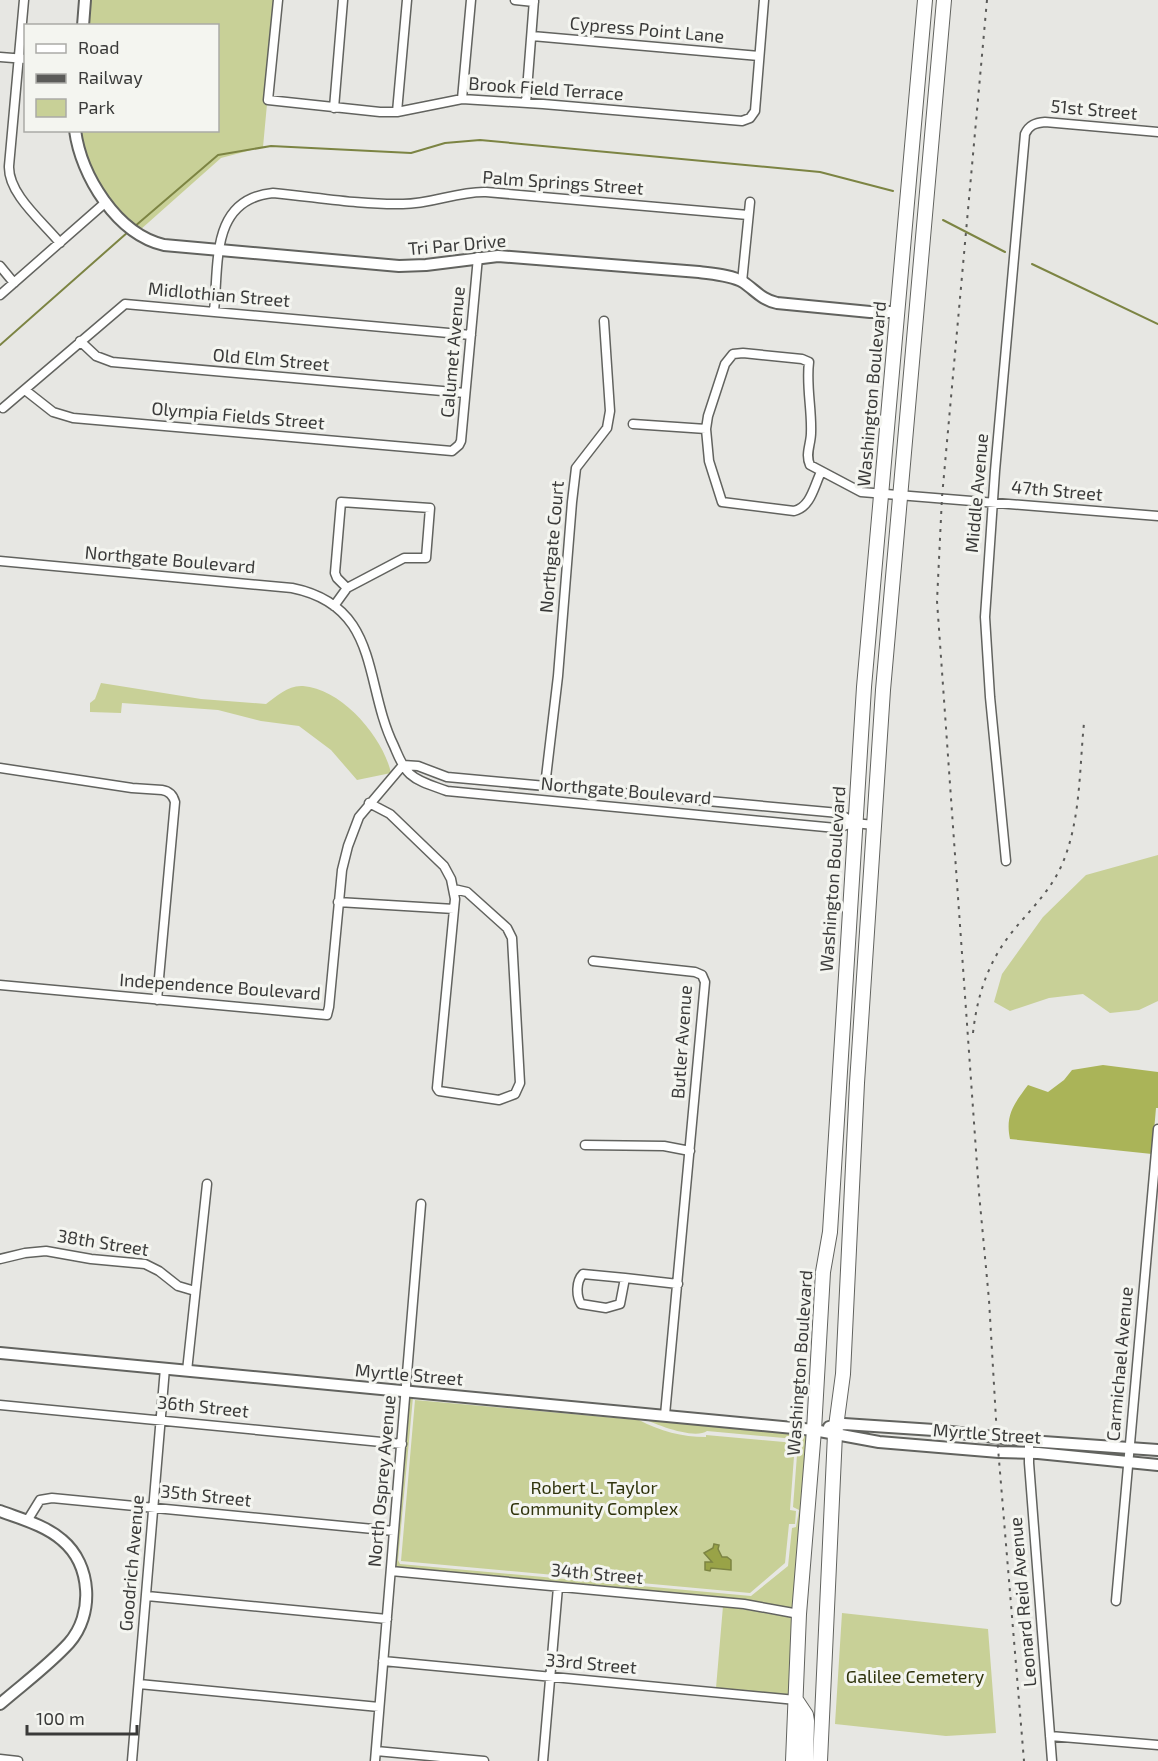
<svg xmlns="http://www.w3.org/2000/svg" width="1158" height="1761" font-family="'Exo 2',sans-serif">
<rect width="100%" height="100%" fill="#e7e7e3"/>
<!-- green -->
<path fill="#c8d097" d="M89,0h186l-11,104h3l-4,43 -42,11 -81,72c-19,-16 -38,-35 -50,-58 -6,-12 -8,-28 -11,-41l139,-1v-104l-132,-1z
M101,683l100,16 65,5c11,-8 22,-19 37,-18 39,3 80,51 88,87l-34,7 -26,-30 -32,-24 -38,-5 -43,-11 -96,-7 -1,10 -31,-1v-9l5,-4z
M1158,855v146l-19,9 -29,3 -27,-19 -34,4 -39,13 -16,-9 8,-28 41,-57 43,-42z
M410,1397h3l-15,163 2,4 351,32 37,-30 4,-38 4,-1 3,-17 -6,-3 5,-65 -3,-3 -88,-8c-13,9 -53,-7 -67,-14l170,16 -15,177 -51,-10 -348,-33z
M415,1400l224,20c21,11 43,17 67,17v-2l89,8 -5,67 6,1 -1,13h-6l-4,39 -35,30 -349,-32z
M723,1606l72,12 -2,77 -77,-7z
M842,1613l146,16 8,104 -50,3 -111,-12z"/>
<!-- forest -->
<path fill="#aab458" d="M1103,1065l55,7v36h-2l-4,46 -142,-15c-5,-24 4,-35 18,-54l20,7 16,-12 8,-10z"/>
<!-- water -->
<path fill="#99a347" stroke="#7c8443" stroke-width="1.5" d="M714,1544l5,1 -1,4 4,8h5l4,3v10l-20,-2 -1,3 -5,-1v-8h7l-8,-9 9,-5z"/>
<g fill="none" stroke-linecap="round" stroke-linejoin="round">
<!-- stream -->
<path stroke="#7c8443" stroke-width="2" d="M943,220l62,32
M134,227l84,-72 53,-9 140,7 34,-10 35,-3 340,32 73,19
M1032,264l126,60
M0,345l128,-113"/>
<!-- minor casing -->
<g stroke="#62635f" stroke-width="11">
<path id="minor" d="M24,0l-15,166c-1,28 34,56 51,77
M278,0l-10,100 112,12h17l65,-13 81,5 199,17 8,-3 5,-7 9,-111
M515,0l19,2
M532,36l227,20
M0,57l26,2
M462,99l9,-99
M526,103l8,-103
M334,108l9,-108
M397,112l10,-112
M0,266l14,17
M742,282l8,-80
M0,295l106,-93
M214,311c5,-47 -4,-112 59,-118 43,4 87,12 130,11 29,0 55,-13 83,-12l262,23
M80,341l16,15 16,6 353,31
M25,390l28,22 20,6 379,33 7,-6 2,-4 17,-184
M3,408l122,-104 346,31
M633,424l73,5
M821,472c-7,14 -10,35 -27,39l-72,-9 -13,-41 -3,-32 2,-13 17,-52 8,-10 10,-1 59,6 7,3c-3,24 3,47 2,71 0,11 -6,21 -1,32l51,27 297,24
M341,502l89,6 -4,50h-22l-57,30 -10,-10 -2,-5z
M0,561l292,27c89,18 71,95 102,158 4,9 8,21 16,28 10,9 24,12 37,17l389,37 18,-5 20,2
M334,606l13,-18
M403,765l15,1 29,11 392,36 15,10
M0,768l132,20 30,2c7,1 11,5 13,12l-18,198
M545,786l13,-110 14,-174 4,-34 31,-40 3,-17 -6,-90
M369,803l21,11 54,52 7,13 4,20 -18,189 2,3 60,9 16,-6 5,-11 -8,-145 -5,-10 -40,-36 -13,-3
M1006,861l-16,-164 -5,-80 10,-146 30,-337c4,-9 10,-11 20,-12l113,10
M338,902l116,7
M593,961l102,11 7,3 3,7 -40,433
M0,985l327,30 2,-8 13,-137 6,-24 11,-29 44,-52
M585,1145l79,1 26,5
M0,1259l25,-6 21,-2 45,8 54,5 14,7 19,15 17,5
M583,1274l42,4 -5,26 -14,4 -25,-4c-5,-8 -5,-23 2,-30z
M625,1278l53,6
M187,1371l20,-187
M0,1405l402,39
M1029,1441v22l23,298
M27,1521l13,-21 12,-2 342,33
M391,1571l353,33 55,10
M147,1596l240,23
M1116,1601l42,-472
M383,1661l413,39
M139,1684l240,23
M1050,1736l108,9
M376,1751l108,10
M0,1759l18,2
M132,1761l33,-393
M375,1761l46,-557
M543,1761l15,-174"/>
</g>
<!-- tertiary casing -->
<g stroke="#62635f" stroke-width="14">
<path id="tertiary" d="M83,26l2,-26
M75,130c6,46 42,104 89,115l235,21 27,-1 72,-9 201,16c14,2 32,3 44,10 12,8 19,18 34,21l93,9h28
M0,1353l814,77 65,12 120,10 39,1 120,12
M829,1427l15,-3 90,6 95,11 129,9
M0,1511c21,8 45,14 62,29 30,25 32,75 7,103 -21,23 -46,41 -69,61"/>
</g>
<!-- primary casing -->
<g stroke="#62635f" stroke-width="16">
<path id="primary" d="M796,1700l10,15 1,6 -1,40
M793,1761l6,-147 15,-184 9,-158 7,-40 34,-545 61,-687
M820,1761l15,-327 8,-60 14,-291 26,-393 61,-690"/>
</g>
<!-- minor -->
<use href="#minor" stroke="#fff" stroke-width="8"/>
<!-- tertiary -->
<use href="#tertiary" stroke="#fff" stroke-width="10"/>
<!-- primary -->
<use href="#primary" stroke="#fff" stroke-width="14"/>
<!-- rail -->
<path stroke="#5b5b59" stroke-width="2" stroke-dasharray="3 6" stroke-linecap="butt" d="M987,0l-45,497 -5,104 42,592 10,107 8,136 27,325
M973,1033c4,-36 14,-68 36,-97 17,-22 37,-40 50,-65 22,-45 20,-99 25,-148"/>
</g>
<g text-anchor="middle" stroke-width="6" stroke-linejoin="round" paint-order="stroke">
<!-- street labels -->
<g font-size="18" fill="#3a3a39" stroke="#f4f5f0">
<text transform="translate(647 30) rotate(5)" y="6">Cypress Point Lane</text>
<text transform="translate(546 89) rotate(4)" y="6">Brook Field Terrace</text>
<text transform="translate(1094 110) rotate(5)" y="6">51st Street</text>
<text transform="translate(563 183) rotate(4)" y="6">Palm Springs Street</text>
<text transform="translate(457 245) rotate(-5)" y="6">Tri Par Drive</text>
<text transform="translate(219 295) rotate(5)" y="6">Midlothian Street</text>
<text transform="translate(453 352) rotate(-85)" y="6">Calumet Avenue</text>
<text transform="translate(271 360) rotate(5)" y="6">Old Elm Street</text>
<text transform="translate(872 394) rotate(-85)" y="6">Washington Boulevard</text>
<text transform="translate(238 416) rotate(5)" y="6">Olympia Fields Street</text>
<text transform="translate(1057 491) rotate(5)" y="6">47th Street</text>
<text transform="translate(977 493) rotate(-85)" y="6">Middle Avenue</text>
<text transform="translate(552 547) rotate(-85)" y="6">Northgate Court</text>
<text transform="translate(170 560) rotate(5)" y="6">Northgate Boulevard</text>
<text transform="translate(626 791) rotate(5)" y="6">Northgate Boulevard</text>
<text transform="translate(833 879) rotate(-86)" y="6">Washington Boulevard</text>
<text transform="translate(220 987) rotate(4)" y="6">Independence Boulevard</text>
<text transform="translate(682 1042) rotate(-86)" y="6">Butler Avenue</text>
<text transform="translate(103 1243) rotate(9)" y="6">38th Street</text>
<text transform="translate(800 1363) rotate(-86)" y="6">Washington Boulevard</text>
<text transform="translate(1120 1364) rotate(-85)" y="6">Carmichael Avenue</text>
<text transform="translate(409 1375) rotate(5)" y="6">Myrtle Street</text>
<text transform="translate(203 1407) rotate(6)" y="6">36th Street</text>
<text transform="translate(987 1434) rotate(4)" y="6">Myrtle Street</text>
<text transform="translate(382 1481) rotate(-85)" y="6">North Osprey Avenue</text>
<text transform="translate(206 1496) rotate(6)" y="6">35th Street</text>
<text transform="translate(132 1563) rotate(-85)" y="6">Goodrich Avenue</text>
<text transform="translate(597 1574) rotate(5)" y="6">34th Street</text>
<text transform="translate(1023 1602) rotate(-95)" y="6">Leonard Reid Avenue</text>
<text transform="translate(591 1664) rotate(5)" y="6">33rd Street</text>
</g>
<!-- park labels -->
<g font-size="18" fill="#30340c" stroke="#f4f5f0">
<text x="594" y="1494">Robert L. Taylor<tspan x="594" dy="21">Community Complex</tspan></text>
<text x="915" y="1683">Galilee Cemetery</text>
</g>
</g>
<!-- legend -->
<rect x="24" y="24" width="195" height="108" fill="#f4f5f0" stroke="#aaaaa7" stroke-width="1.5"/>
<rect x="36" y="44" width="30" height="9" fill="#ffffff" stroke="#aaaaa7" stroke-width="1.5"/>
<text x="78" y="54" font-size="18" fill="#3a3a39">Road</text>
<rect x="36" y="74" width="30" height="9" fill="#5b5b59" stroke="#aaaaa7" stroke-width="1.5"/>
<text x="78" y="84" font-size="18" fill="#3a3a39">Railway</text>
<rect x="36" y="99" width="30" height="18" fill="#c8d097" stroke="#aaaaa7" stroke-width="1.5"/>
<text x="78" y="114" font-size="18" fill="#3a3a39">Park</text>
<!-- scale -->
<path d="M27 1725v9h110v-9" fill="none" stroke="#3a3a39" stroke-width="3"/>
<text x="36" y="1725" font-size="18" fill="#3a3a39" stroke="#f4f5f0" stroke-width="4.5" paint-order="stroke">100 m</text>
</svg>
